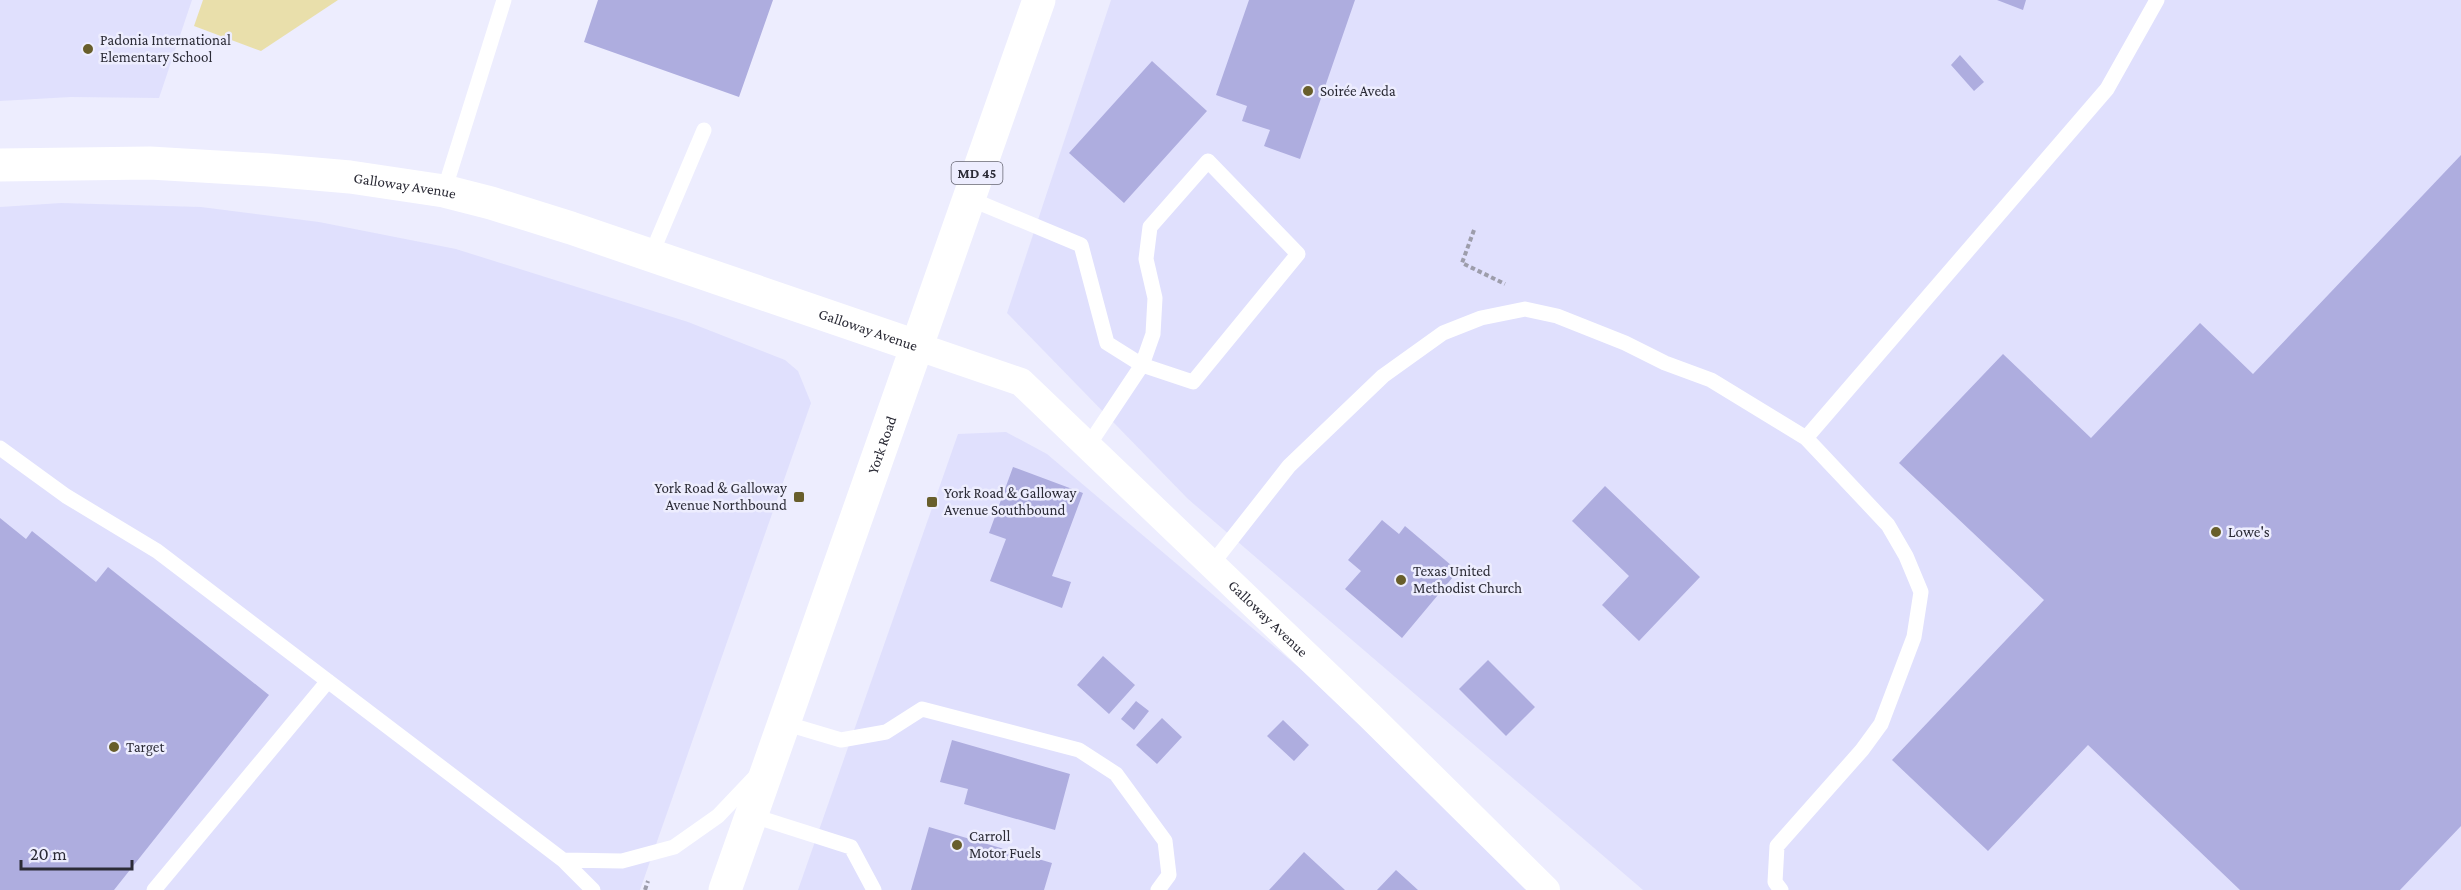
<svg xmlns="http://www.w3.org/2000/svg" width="2461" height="890" font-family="'Crimson Pro',serif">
<rect width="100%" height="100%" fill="#ededfe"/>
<!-- built -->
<path fill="#e0e0fd" d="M0,0h192l-33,98 -88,-1 -71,4z
M1111,0h1350v890h-818l-455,-391 -181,-186z
M61,203l140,4 118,15 137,27 232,73 97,38 13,11 13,32 -171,487h-640v-683z
M1006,432l41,22 256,217 229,219h-734l160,-456z"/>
<!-- green -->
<path fill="#e9dfab" d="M203,0h135l-77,51 -67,-25z"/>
<!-- building -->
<path fill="#aeaddf" d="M598,0h175l-34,97 -155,-55z
M1249,0h106l-55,159 -36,-13 6,-16 -28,-9 5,-15 -31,-11z
M1997,0h29l-3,10z
M1960,55l24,27 -10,9 -23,-26z
M1152,61l55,50 -83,92 -55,-50z
M2461,155v671l-61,64h-160l-152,-145 -100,106 -96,-91 152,-160 -145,-137 104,-109 88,84 109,-115 53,51z
M1013,467l70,26 -31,83 19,6 -9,26 -72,-27 16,-42 -17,-6z
M1605,486l95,91 -61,64 -37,-36 27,-29 -57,-55z
M0,518l26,21 6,-8 64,51 12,-15 161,128 -155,195h-114z
M1382,520l17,14 6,-8 53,45 -56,67 -57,-49 16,-18 -13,-11z
M1103,656l32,29 -26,29 -32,-29z
M1488,660l47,47 -29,29 -47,-47z
M1136,701l13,10 -15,19 -13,-11z
M1162,718l20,19 -25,27 -21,-19z
M1283,720l26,25 -15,16 -27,-25z
M952,740l118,34 -15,56 -91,-26 4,-15 -28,-7z
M929,827l123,36 -8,27h-133z
M1304,852l41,38h-76z
M1396,870l22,20h-41z"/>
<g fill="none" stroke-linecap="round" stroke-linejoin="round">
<!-- path -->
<path stroke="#9d9dab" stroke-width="4" stroke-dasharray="4.5 3" stroke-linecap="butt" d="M1474,230l-12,33 43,21
M645,890l3,-9"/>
<!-- service -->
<path stroke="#fff" stroke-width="15" d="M1208,161l90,93 -105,128 -51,-17 11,-31 2,-36 -9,-39 4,-32z
M444,191l60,-191
M968,198l113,47 26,98 35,22 -54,81
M651,255l53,-125
M1806,438l301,-349 50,-89
M0,448l66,48 91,55 406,309 30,30
M1212,564l77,-98 94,-90 60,-43 38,-15 44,-9 32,7 68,27 40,20 46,17 95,58 82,87 18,31 15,36 -7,45 -33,87 -19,26 -85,96 -2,36 6,8
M784,723l57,17 45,-8 36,-23 157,41 37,24 49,67 4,34 -11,15
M751,815l100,32 23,43
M563,860l59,1 52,-14 44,-31 38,-40
M154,890l174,-209"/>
<!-- minor -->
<path stroke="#fff" stroke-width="28" id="s1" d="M916,346l105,36 348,333 177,175"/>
<!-- tertiary -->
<path stroke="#fff" stroke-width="33" id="s2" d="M0,165l150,-2 119,7 81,7 94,14 47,12 80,25 345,118"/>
<!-- primary -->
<path stroke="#fff" stroke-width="33" id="s3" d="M725,890l314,-890"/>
</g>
<!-- markers -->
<g fill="#685e2b" stroke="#ededfe" stroke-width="2">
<circle cx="88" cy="49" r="6"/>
<circle cx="1308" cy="91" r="6"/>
<rect x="793" y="491" width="12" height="12" rx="3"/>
<rect x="926" y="496" width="12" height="12" rx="3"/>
<circle cx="2216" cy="532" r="6"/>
<circle cx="1401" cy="580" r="6"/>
<circle cx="114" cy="747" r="6"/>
<circle cx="957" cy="845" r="6"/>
</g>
<g text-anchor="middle" stroke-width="5" stroke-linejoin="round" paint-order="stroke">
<!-- shield labels -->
<rect fill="#ededfe" stroke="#656572" stroke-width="1.5" x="951.5" y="162" width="51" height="22" rx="4.5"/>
<g font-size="14" font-weight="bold" fill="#2b2b36">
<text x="977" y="178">MD 45</text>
</g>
<!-- poi labels -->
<g font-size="15" fill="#2b2b36" stroke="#ededfe" text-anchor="start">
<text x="100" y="45">Padonia International<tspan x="100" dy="17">Elementary School</tspan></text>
<text x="1320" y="96">Soirée Aveda</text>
<text x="787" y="493" text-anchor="end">York Road &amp; Galloway<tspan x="787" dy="17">Avenue Northbound</tspan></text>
<text x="944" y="498">York Road &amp; Galloway<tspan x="944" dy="17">Avenue Southbound</tspan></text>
<text x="2228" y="537">Lowe's</text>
<text x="1413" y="576">Texas United<tspan x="1413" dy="17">Methodist Church</tspan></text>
<text x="126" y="752">Target</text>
<text x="969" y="841">Carroll<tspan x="969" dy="17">Motor Fuels</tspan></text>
</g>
<!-- street labels -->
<g font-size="15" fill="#2b2b36" stroke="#ededfe">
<text dy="5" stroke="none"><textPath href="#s2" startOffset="406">Galloway Avenue</textPath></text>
<text dy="5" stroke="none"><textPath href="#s2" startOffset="892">Galloway Avenue</textPath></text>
<text dy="5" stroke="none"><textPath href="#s3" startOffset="472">York Road</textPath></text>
<text dy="5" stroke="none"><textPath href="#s1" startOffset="453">Galloway Avenue</textPath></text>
</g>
</g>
<!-- scale -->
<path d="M21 860v9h111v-9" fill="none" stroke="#2b2b36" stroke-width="3"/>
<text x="30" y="860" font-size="18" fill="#2b2b36" stroke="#ededfe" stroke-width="4.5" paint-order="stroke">20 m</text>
</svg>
